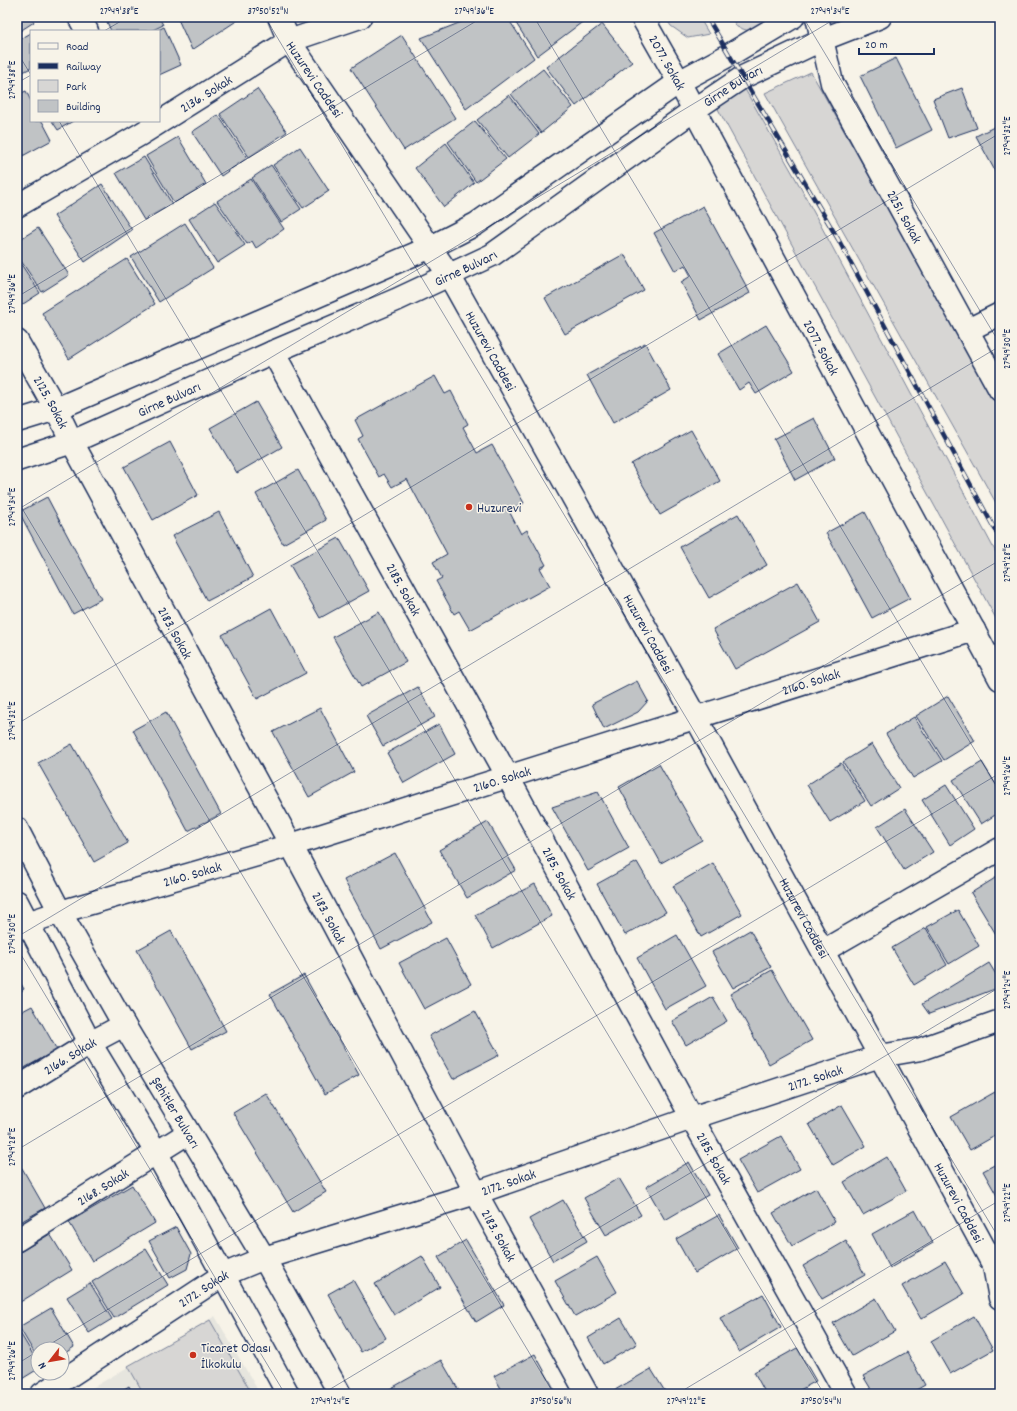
<svg xmlns="http://www.w3.org/2000/svg" width="1017" height="1411" font-family="Dekko,sans-serif">
<rect width="100%" height="100%" fill="#f7f3e8"/>
<filter id="ink" filterUnits="userSpaceOnUse"><feTurbulence type="fractalNoise" baseFrequency=".025" numOctaves="2"/><feDisplacementMap in="SourceGraphic" scale="8" xChannelSelector="R" yChannelSelector="G"/><feConvolveMatrix kernelMatrix="1 2 1 2 8 2 1 2 1" color-interpolation-filters="sRGB"/></filter>
<g filter="url(#ink)">
<!-- built -->
<path fill="#e6e5de" d="M215,1316l45,78h-178z"/>
<!-- green -->
<path fill="#d7d6d4" stroke="#798299" d="M665,17h34l10,17 -21,4 -17,-12z
M731,17h49l-25,16 -18,-6z
M811,72l189,338v100l-235,-417z
M742,84l55,97 203,379v66l-282,-517z
M210,1320l42,74h-108l-16,-28z"/>
<!-- building -->
<path fill="#c0c3c5" stroke="#1b2f5e" d="M17,17h14l3,5 -17,11z
M117,17h42l4,8 -12,6h-40l-4,-9z
M177,17h60l1,3 -46,30z
M474,17h33l27,41 -68,51 -45,-71z
M512,17h77l-52,39z
M602,24l30,38 -56,44 -30,-39z
M164,27l17,38 -22,10v-44h-3z
M31,33v35l-14,7v-34z
M402,35l53,83 -51,32 -53,-82z
M896,58l36,72 -36,18 -36,-72z
M543,69l30,38 -32,26 -30,-39z
M962,88l15,40 -29,10 -15,-39z
M257,89l30,43 -38,25 -29,-43z
M26,91l5,10v20h11l10,19 -35,19v-64z
M509,95l30,39 -31,24 -31,-38z
M218,115l29,43 -26,18 -29,-44z
M52,121h21l-15,9z
M475,121l31,38 -30,23 -28,-40z
M1000,124v56l-24,-44z
M178,137l28,47 -32,19 -28,-47z
M446,143l28,40 -30,24 -29,-39z
M300,147l29,44 -26,17 -30,-43z
M144,157l28,47 -28,16 -28,-47z
M271,165l30,44 -20,13 -29,-44z
M251,179l33,50 -28,19 -4,-7 -5,3 -30,-43z
M102,184l30,46 -47,32 -31,-46z
M215,202l30,43 -28,18 -28,-44z
M703,206l47,87 -49,27 -20,-38 10,-6 -6,-11 -10,6 -21,-38z
M185,223l28,45 -54,34 -28,-45z
M38,228l31,47 -27,17 -25,-37v-14z
M624,254l20,36 -79,44 -20,-36z
M17,258l23,35 -23,15z
M127,259l28,45 -86,55 -27,-46z
M766,325l28,46 -38,23 -7,-11 -10,7 -21,-36z
M645,343l26,47 -58,33 -26,-48z
M435,376l10,18 6,-3 17,33 -5,3 14,26 15,-8 32,58 -15,8 12,23 6,-4 19,35 -6,3 10,18 -80,44 -11,-19 -5,3 -18,-33 6,-3 -9,-16 14,-8 -40,-75 -15,8 -8,-13 -5,3 -21,-38 5,-3 -8,-16z
M256,402l26,45 -45,26 -27,-45z
M814,418l21,40 -40,22 -21,-41z
M691,430l29,51 -60,34 -29,-51z
M170,442l28,53 -45,25 -29,-53z
M298,470l28,50 -43,24 -27,-50z
M47,497l54,102 -28,15 -54,-102z
M219,512l34,65 -46,24 -35,-65z
M865,512l45,86 -38,20 -46,-85z
M738,514l29,51 -58,33 -29,-51z
M339,538l30,53 -49,27 -30,-53z
M798,582l22,40 -85,47 -22,-40z
M271,608l35,65 -49,26 -35,-64z
M379,612l27,50 -45,25 -28,-50z
M637,681l11,20 -10,11 -34,17 -12,-25z
M418,687l17,30 -52,29 -17,-30z
M948,696l27,45 -31,19 -28,-44z
M320,708l34,64 -45,25 -36,-65z
M166,712l55,102 -33,17 -55,-101z
M914,717l28,44 -29,17 -27,-44z
M439,724l16,30 -51,29 -17,-30z
M72,744l56,99 -34,19 -56,-99z
M872,744l27,44 -28,18 -28,-44z
M982,762l18,29v21l-19,12 -28,-44z
M841,763l24,38 -35,21 -23,-37z
M659,764l43,76 -41,23 -42,-76z
M946,785l28,44 -24,16 -28,-45z
M598,792l31,56 -41,23 -36,-64z
M905,809l28,43 -29,18 -27,-43z
M488,822l28,48 -49,28 -28,-48z
M395,853l37,69 -51,27 -37,-69z
M637,862l29,50 -41,23 -28,-51z
M713,863l29,51 -41,23 -28,-51z
M1000,875v60l-3,1 -26,-43z
M535,884l17,32 -59,32 -18,-33z
M958,910l21,36 -30,18 -22,-37z
M926,928l21,37 -33,20 -22,-37z
M750,930l21,37 -38,21 -21,-36z
M171,931l55,100 -34,18 -55,-99z
M677,935l29,51 -41,23 -28,-51z
M446,938l25,46 -47,25 -25,-46z
M989,963l11,18v6l-71,27 -7,-10z
M772,970l40,70 -43,24 -39,-70z
M304,975l55,100 -34,19 -55,-100z
M17,977l7,12 -7,5z
M713,997l14,24 -41,24 -14,-24z
M32,1006l25,44 -40,22v-58z
M475,1011l24,44 -46,24 -24,-43z
M995,1092l5,10v31l-30,17 -19,-33z
M266,1093l60,99 -33,20 -60,-99z
M842,1105l24,41 -33,19 -24,-41z
M781,1136l19,33 -43,24 -19,-33z
M887,1157l19,34 -43,24 -19,-33z
M689,1162l19,33 -43,25 -19,-33z
M1000,1162v39l-17,-30z
M22,1168l23,40 -28,16v-54z
M619,1178l22,37 -35,20 -22,-37z
M132,1185l23,38 -63,38 -23,-39z
M816,1188l19,34 -43,24 -19,-33z
M563,1200l24,41 -34,20 -24,-42z
M915,1210l18,33 -43,25 -18,-34z
M719,1215l19,33 -43,25 -19,-34z
M176,1227l15,27 -4,15 -17,9 -21,-37z
M50,1234l22,36 -55,34v-50z
M466,1240l38,65 -28,17 -38,-65z
M846,1241l19,34 -43,24 -19,-33z
M146,1249l22,36 -54,33 -22,-36z
M422,1256l18,31 -46,28 -19,-31z
M597,1257l20,35 -42,24 -20,-35z
M945,1261l19,33 -43,25 -19,-33z
M353,1280l33,58 -25,14 -33,-58z
M90,1283l22,36 -23,14 -22,-36z
M763,1294l18,33 -42,25 -19,-34z
M876,1298l19,33 -43,25 -19,-33z
M51,1308l23,39 -12,8v-6h-24v10l-19,-32z
M974,1316l19,34 -43,24 -19,-33z
M621,1318l16,26 -34,20 -15,-26z
M17,1328l21,35v6l-21,13z
M797,1348l19,33 -23,13h-27l-12,-22z
M907,1352l18,33 -16,9h-35l-11,-18z
M535,1354l22,40h-53l-10,-18z
M441,1360l20,34h-80z
M651,1369l15,24 -48,1 -3,-4z
M129,1386l4,8h-17z"/>
<g fill="none" stroke-linecap="round" stroke-linejoin="round">
<!-- street casing -->
<g stroke="#1b2f5e" stroke-width="25">
<g id="street">
<path d="M79,17l8,14"/>
<path id="s1" d="M817,17l15,66 168,307"/>
<path id="s2" d="M17,206l124,-72 148,-93 71,-24"/>
<path d="M968,330l32,-16"/>
<path id="s3" d="M17,341l39,68 16,33 219,403 185,348 111,201"/>
<path id="s4" d="M273,352l235,425 184,341 154,276"/>
<path id="s5" d="M17,929l10,-6 33,-11 231,-67 683,-215"/>
<path d="M823,951l177,-102"/>
<path id="s6" d="M17,1088l73,-45 34,-18"/>
<path id="s7" d="M17,1240l171,-107"/>
</g>
</g>
<!-- secondary casing -->
<g stroke="#1b2f5e" stroke-width="25">
<g id="secondary">
<path id="s8" d="M279,17l10,24 160,234 247,443 298,548 6,8"/>
<path id="s9" d="M642,17l37,65 321,597"/>
<path d="M17,421l39,-12 375,-162 45,-23 203,-142 50,-27 64,-38"/>
<path id="s10" d="M17,460l55,-18 201,-90 123,-52 96,-45 202,-145 49,-33 78,-37 59,-23"/>
<path id="s11" d="M17,829l43,83 64,113 140,233 76,136"/>
<path d="M17,902l73,141 66,109 132,242"/>
<path d="M994,1266l6,32"/>
<path id="s12" d="M42,1394l181,-119 41,-17 212,-65 216,-75 188,-62 41,-7 79,-28"/>
</g>
</g>
<!-- street -->
<use href="#street" stroke="#f7f3e8" stroke-width="22"/>
<!-- secondary -->
<use href="#secondary" stroke="#f7f3e8" stroke-width="22"/>
<!-- rail casing -->
<g stroke="#1b2f5e" stroke-width="4.5">
<path id="rail" d="M707,17l131,222 162,300"/>
</g>
<!-- rail -->
<use href="#rail" stroke="#f7f3e8" stroke-width="3" stroke-dasharray="9" stroke-linecap="butt"/>
</g>
</g>
<!-- ticks -->
<path fill="none" stroke="#1b2f5e" stroke-width="1" stroke-opacity="0.45" d="M265,17l735,1223M534,17l466,775M803,17l197,327M104,31l24,-14M17,52l14,23M17,83l14,-8M59,121l765,1273M17,297l466,-280M17,500l537,894M17,510l821,-493M17,724l983,-591M17,937l983,-591M17,948l268,446M17,1150l983,-590M42,1349l958,-576M17,1364l21,-13M322,1394l678,-407M677,1394l323,-194"/>
<!-- markers -->
<g fill="#c8321e" stroke="#f7f3e8" stroke-width="1.5">
<circle cx="469" cy="507" r="4"/>
<circle cx="193" cy="1355" r="4"/>
</g>
<g text-anchor="middle" stroke-width="3" stroke-linejoin="round" paint-order="stroke">
<!-- street labels -->
<g font-size="14" fill="#1b2f5e" stroke="#f7f3e8">
<text dy="5" stroke="none"><textPath href="#s9" startOffset="52">2077. Sokak</textPath></text>
<text dy="5" stroke="none"><textPath href="#s8" startOffset="72">Huzurevi Caddesi</textPath></text>
<text dy="5" stroke="none"><textPath href="#s10" startOffset="812">Girne Bulvarı</textPath></text>
<text dy="5" stroke="none"><textPath href="#s2" startOffset="220">2136. Sokak</textPath></text>
<text dy="5" stroke="none"><textPath href="#s1" startOffset="220">2251. Sokak</textPath></text>
<text dy="5" stroke="none"><textPath href="#s10" startOffset="488">Girne Bulvarı</textPath></text>
<text dy="5" stroke="none"><textPath href="#s9" startOffset="376">2077. Sokak</textPath></text>
<text dy="5" stroke="none"><textPath href="#s8" startOffset="396">Huzurevi Caddesi</textPath></text>
<text dy="5" stroke="none"><textPath href="#s10" startOffset="164">Girne Bulvarı</textPath></text>
<text dy="5" stroke="none"><textPath href="#s3" startOffset="70">2125. Sokak</textPath></text>
<text dy="5" stroke="none"><textPath href="#s4" startOffset="271">2185. Sokak</textPath></text>
<text dy="5" stroke="none"><textPath href="#s3" startOffset="332">2183. Sokak</textPath></text>
<text dy="5" stroke="none"><textPath href="#s8" startOffset="720">Huzurevi Caddesi</textPath></text>
<text dy="5" stroke="none"><textPath href="#s5" startOffset="832">2160. Sokak</textPath></text>
<text dy="5" stroke="none"><textPath href="#s5" startOffset="508">2160. Sokak</textPath></text>
<text dy="5" stroke="none"><textPath href="#s4" startOffset="595">2185. Sokak</textPath></text>
<text dy="5" stroke="none"><textPath href="#s5" startOffset="184">2160. Sokak</textPath></text>
<text dy="5" stroke="none"><textPath href="#s3" startOffset="656">2183. Sokak</textPath></text>
<text dy="5" stroke="none"><textPath href="#s8" startOffset="1044">Huzurevi Caddesi</textPath></text>
<text dy="5" stroke="none"><textPath href="#s6" startOffset="62">2166. Sokak</textPath></text>
<text dy="5" stroke="none"><textPath href="#s12" startOffset="841">2172. Sokak</textPath></text>
<text dy="5" stroke="none"><textPath href="#s11" startOffset="325">Şehitler Bulvarı</textPath></text>
<text dy="5" stroke="none"><textPath href="#s4" startOffset="919">2185. Sokak</textPath></text>
<text dy="5" stroke="none"><textPath href="#s12" startOffset="517">2172. Sokak</textPath></text>
<text dy="5" stroke="none"><textPath href="#s7" startOffset="101">2168. Sokak</textPath></text>
<text dy="5" stroke="none"><textPath href="#s8" startOffset="1368">Huzurevi Caddesi</textPath></text>
<text dy="5" stroke="none"><textPath href="#s3" startOffset="1016">2183. Sokak</textPath></text>
<text dy="5" stroke="none"><textPath href="#s12" startOffset="193">2172. Sokak</textPath></text>
</g>
<!-- poi labels -->
<g font-size="14" fill="#1b2f5e" stroke="#f7f3e8" text-anchor="start">
<text x="477" y="512">Huzurevi</text>
<text x="201" y="1352">Ticaret Odası<tspan x="201" dy="16">İlkokulu</tspan></text>
</g>
</g>
<!-- margin -->
<rect width="1017" height="1411" fill="none" stroke="#f7f3e8" stroke-width="44"/>
<!-- legend -->
<rect x="30" y="30" width="130" height="92" fill="#f7f3e8" stroke="#9fa5b1"/>
<rect x="38" y="43" width="20" height="6" fill="#f7f3e8" stroke="#9fa5b1"/>
<text x="66" y="50" font-size="12" fill="#1b2f5e">Road</text>
<rect x="38" y="63" width="20" height="6" fill="#1b2f5e" stroke="#9fa5b1"/>
<text x="66" y="70" font-size="12" fill="#1b2f5e">Railway</text>
<rect x="38" y="80" width="20" height="12" fill="#d7d6d4" stroke="#9fa5b1"/>
<text x="66" y="90" font-size="12" fill="#1b2f5e">Park</text>
<rect x="38" y="100" width="20" height="12" fill="#c0c3c5" stroke="#9fa5b1"/>
<text x="66" y="110" font-size="12" fill="#1b2f5e">Building</text>
<!-- north arrow -->
<g transform="translate(50 1361) rotate(239)"><circle r="19" fill="#f7f3e8" stroke="#9fa5b1"/>
<path d="M0-3L7 15L0 10L-7 15Z" fill="#c8321e"/>
<text y="-6" font-size="11" font-weight="bold" text-anchor="middle" fill="#1b2f5e">N</text>
</g>
<!-- scale -->
<path d="M859 48v6h75v-6" fill="none" stroke="#1b2f5e" stroke-width="2"/>
<text x="865" y="48" font-size="12" fill="#1b2f5e" stroke="#f7f3e8" stroke-width="3" paint-order="stroke">20 m</text>
<rect x="22" y="22" width="973" height="1367" fill="none" stroke="#1b2f5e" stroke-width="1.5"/>
<g font-size="10" text-anchor="middle" fill="#1b2f5e">
<text x="119" y="14">27°49'38"E</text>
<text x="268" y="14">37°50'52"N</text>
<text x="474" y="14">27°49'36"E</text>
<text x="830" y="14">27°49'34"E</text>
<text transform="translate(11 80) rotate(-90)" y="4">27°49'38"E</text>
<text transform="translate(1006 136) rotate(-90)" y="4">27°49'32"E</text>
<text transform="translate(11 294) rotate(-90)" y="4">27°49'36"E</text>
<text transform="translate(1006 349) rotate(-90)" y="4">27°49'30"E</text>
<text transform="translate(11 507) rotate(-90)" y="4">27°49'34"E</text>
<text transform="translate(1006 563) rotate(-90)" y="4">27°49'28"E</text>
<text transform="translate(11 721) rotate(-90)" y="4">27°49'32"E</text>
<text transform="translate(1006 776) rotate(-90)" y="4">27°49'26"E</text>
<text transform="translate(11 934) rotate(-90)" y="4">27°49'30"E</text>
<text transform="translate(1006 990) rotate(-90)" y="4">27°49'24"E</text>
<text transform="translate(11 1147) rotate(-90)" y="4">27°49'28"E</text>
<text transform="translate(1006 1203) rotate(-90)" y="4">27°49'22"E</text>
<text transform="translate(11 1361) rotate(-90)" y="4">27°49'26"E</text>
<text x="330" y="1404">27°49'24"E</text>
<text x="551" y="1404">37°50'56"N</text>
<text x="686" y="1404">27°49'22"E</text>
<text x="821" y="1404">37°50'54"N</text>
</g>
</svg>
